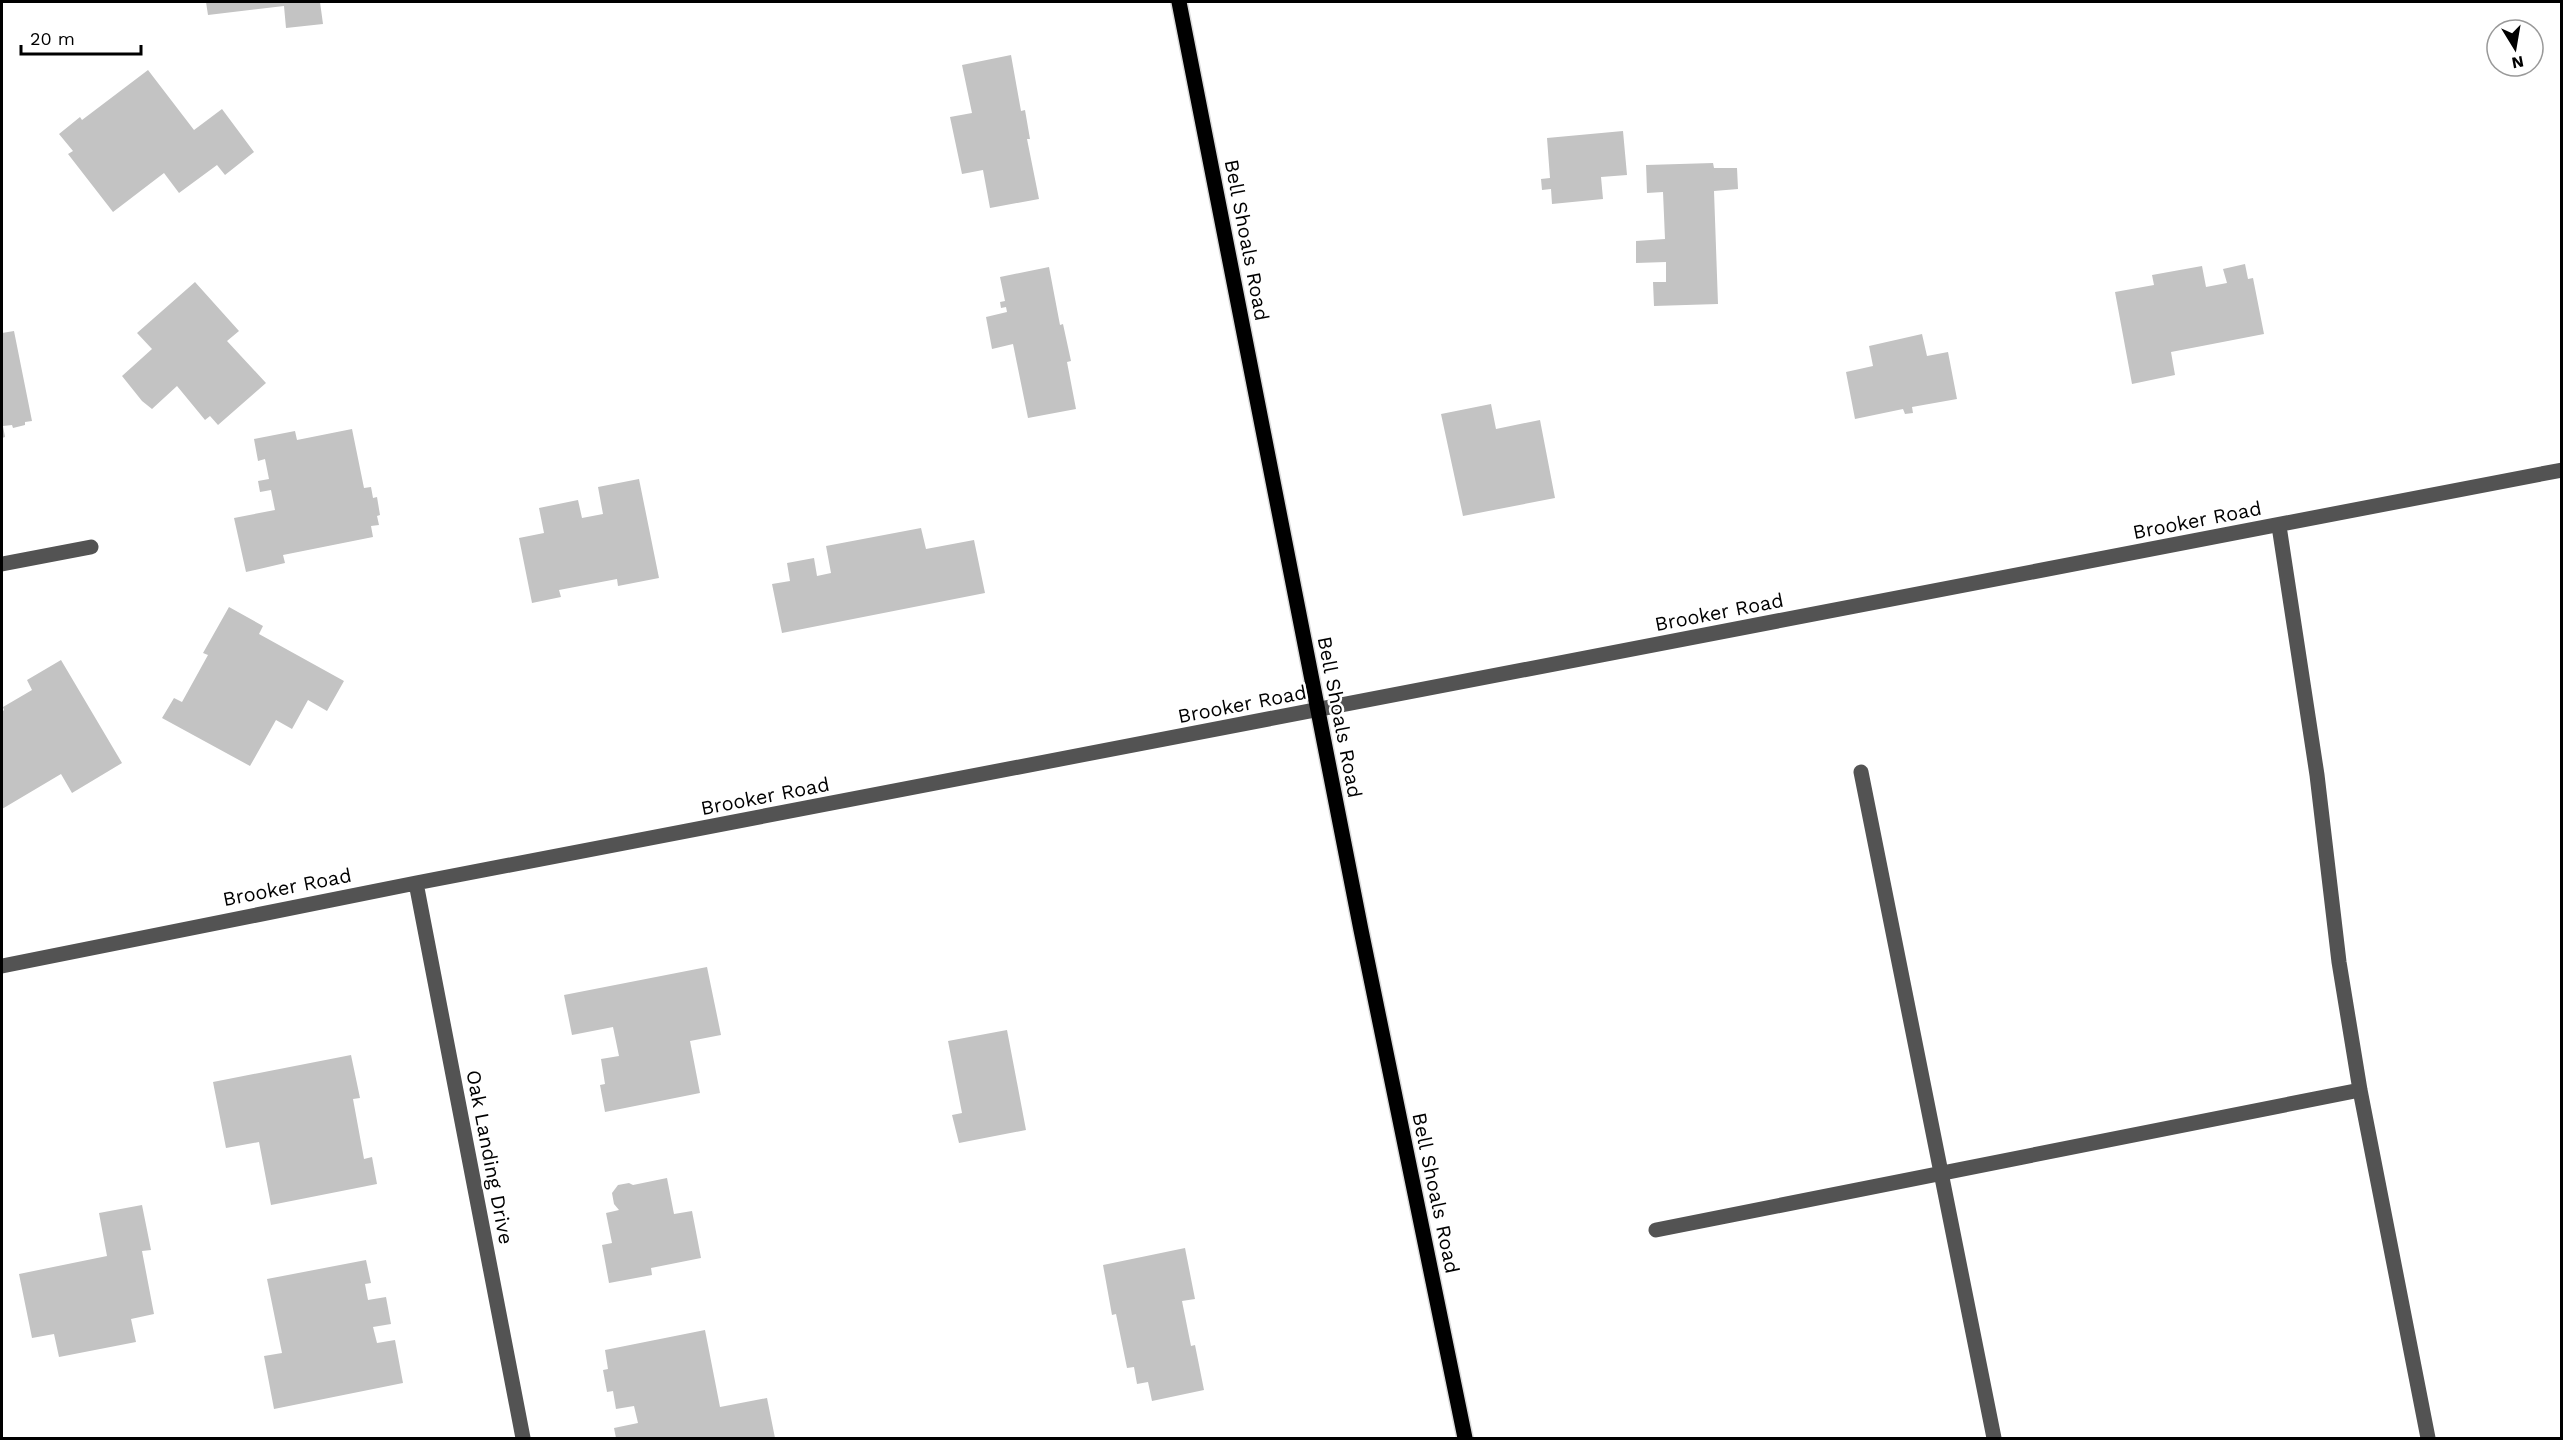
<svg xmlns="http://www.w3.org/2000/svg" width="2563" height="1440" font-family="'Work Sans',sans-serif">
<rect width="100%" height="100%" fill="#fff"/>
<!-- building -->
<path fill="#c3c3c3" d="M206,2h114l3,22 -37,4 -2,-22 -76,9z
M1011,55l10,56 4,-1 5,29h-3l12,60 -49,9 -7,-38 -21,4 -12,-57 22,-4 -10,-48z
M148,70l46,60 28,-21 32,43 -29,23 -8,-10 -38,28 -15,-20 -51,39 -45,-58 5,-3 -14,-17 21,-17 2,3z
M1623,131l4,44 -26,2 2,22 -51,5 -1,-15 -9,1 -1,-11 9,-1 -3,-40z
M1713,163l1,5h23l1,21 -24,2 4,113 -64,2 -1,-24h13v-20l-30,1v-22l29,-2 -2,-47 -16,1 -1,-28z
M2245,264l3,15 5,-1 11,56 -93,18 4,23 -43,9 -17,-92 39,-7 -2,-10 50,-9 4,21 21,-4 -4,-14z
M1049,267l11,58 3,-1 8,37 -4,1 9,47 -48,9 -15,-74 -21,5 -6,-32 21,-5 -1,-5 -5,1 -1,-6 5,-1 -5,-24z
M195,282l44,49 -12,10 39,42 -48,42 -8,-9 -5,4 -28,-34 -25,23 -10,-8 -20,-25 30,-27 -15,-16z
M14,331l18,90 -7,1v3l-12,3 -1,-3 -9,1 2,11 -3,1v-105z
M1922,334l5,22 21,-4 9,47 -45,8 1,6 -8,1 -2,-5 -48,10 -9,-47 27,-6 -4,-20z
M1491,404l5,25 44,-9 15,78 -92,18 -22,-102z
M352,429l12,59 7,-1 2,11 4,-1 3,18 -3,1 2,9 -8,1 2,11 -90,18 2,8 -39,9 -12,-54 41,-8 -4,-20 -11,2 -2,-11 11,-2 -4,-20 -7,2 -4,-22 41,-8 2,9z
M639,479l20,99 -41,8 -1,-7 -58,11 2,7 -29,6 -13,-65 25,-5 -5,-25 39,-8 4,18 21,-4 -5,-27z
M921,528l5,21 48,-9 11,53 -203,40 -10,-49 18,-3 -3,-18 27,-5 3,18 14,-3 -5,-27z
M229,607l34,19 -4,8 85,47 -17,30 -19,-11 -16,29 -16,-9 -26,46 -88,-48 12,-20 8,4 26,-47 -5,-2z
M61,660l61,103 -50,30 -11,-19 -59,35v-97l2,-2 -1,-3 29,-17 -5,-10z
M707,967l14,68 -31,6 10,52 -95,19 -5,-27 5,-1 -4,-25 18,-3 -6,-29 -41,8 -8,-40z
M1007,1030l19,100 -67,13 -7,-28 10,-2 -14,-72z
M351,1055l9,43 -7,1 11,60 8,-2 5,27 -106,21 -12,-63 -33,6 -13,-66z
M667,1178l7,36 18,-3 9,47 -50,10 1,7 -43,8 -7,-38 10,-2 -6,-30 13,-3 -5,-6 -2,-11 6,-8 11,-2 4,2z
M142,1205l9,45 -9,1 12,63 -23,5 5,23 -77,15 -5,-23 -22,4 -13,-64 88,-18 -8,-43z
M1185,1248l10,51 -13,2 9,45 4,-1 9,45 -52,11 -4,-19 -11,2 -3,-17 -7,1 -11,-54 -4,1 -9,-50z
M366,1260l5,23 -6,1 3,16 18,-3 5,27 -18,3 4,16 18,-3 8,43 -129,26 -10,-53 18,-3 -15,-74z
M705,1330l15,77 47,-9 8,40h-159l-2,-10 24,-5 -4,-17 -18,3 -3,-18 -6,1 -4,-22 5,-1 -3,-19z"/>
<g fill="none" stroke-linecap="round" stroke-linejoin="round">
<!-- major casing -->
<g stroke="#dbdbdb" stroke-width="18">
<path id="major" d="M1179,2l182,928 104,508"/>
</g>
<!-- minor -->
<path stroke="#535353" stroke-width="15" d="M2279,526l38,249 22,187 21,128 68,348
M2,564l89,-17
M1861,772l133,666
M416,883l107,555
M2,966l414,-83 2146,-413
M1656,1230l704,-140"/>
<!-- major -->
<use href="#major" stroke="#000" stroke-width="15"/>
</g>
<g text-anchor="middle" stroke-width="5" stroke-linejoin="round" paint-order="stroke">
<!-- street labels -->
<g font-size="20" fill="#000" stroke="#fff">
<text transform="translate(1247 240) rotate(79)" y="7">Bell Shoals Road</text>
<text transform="translate(2197 520) rotate(-11)" y="7">Brooker Road</text>
<text transform="translate(1719 612) rotate(-11)" y="7">Brooker Road</text>
<text transform="translate(1242 704) rotate(-11)" y="7">Brooker Road</text>
<text transform="translate(1340 717) rotate(79)" y="7">Bell Shoals Road</text>
<text transform="translate(765 796) rotate(-11)" y="7">Brooker Road</text>
<text transform="translate(287 887) rotate(-11)" y="7">Brooker Road</text>
<text transform="translate(490 1157) rotate(79)" y="7">Oak Landing Drive</text>
<text transform="translate(1436 1193) rotate(78)" y="7">Bell Shoals Road</text>
</g>
</g>
<!-- border -->
<rect width="2563" height="1440" fill="none" stroke="#000000" stroke-width="6"/>
<!-- north arrow -->
<g transform="translate(2515 48) rotate(169)"><circle r="28" fill="#ffffff" stroke="#999999" stroke-width="1.5"/>
<path d="M0-4.5L10 22L0 15L-10 22Z" fill="#000000"/>
<text y="-9" font-size="16" font-weight="bold" text-anchor="middle" fill="#000000">N</text>
</g>
<!-- scale -->
<path d="M21 45v9h120v-9" fill="none" stroke="#000000" stroke-width="3"/>
<text x="30" y="45" font-size="18" fill="#000000" stroke="#ffffff" stroke-width="4.5" paint-order="stroke">20 m</text>
</svg>
